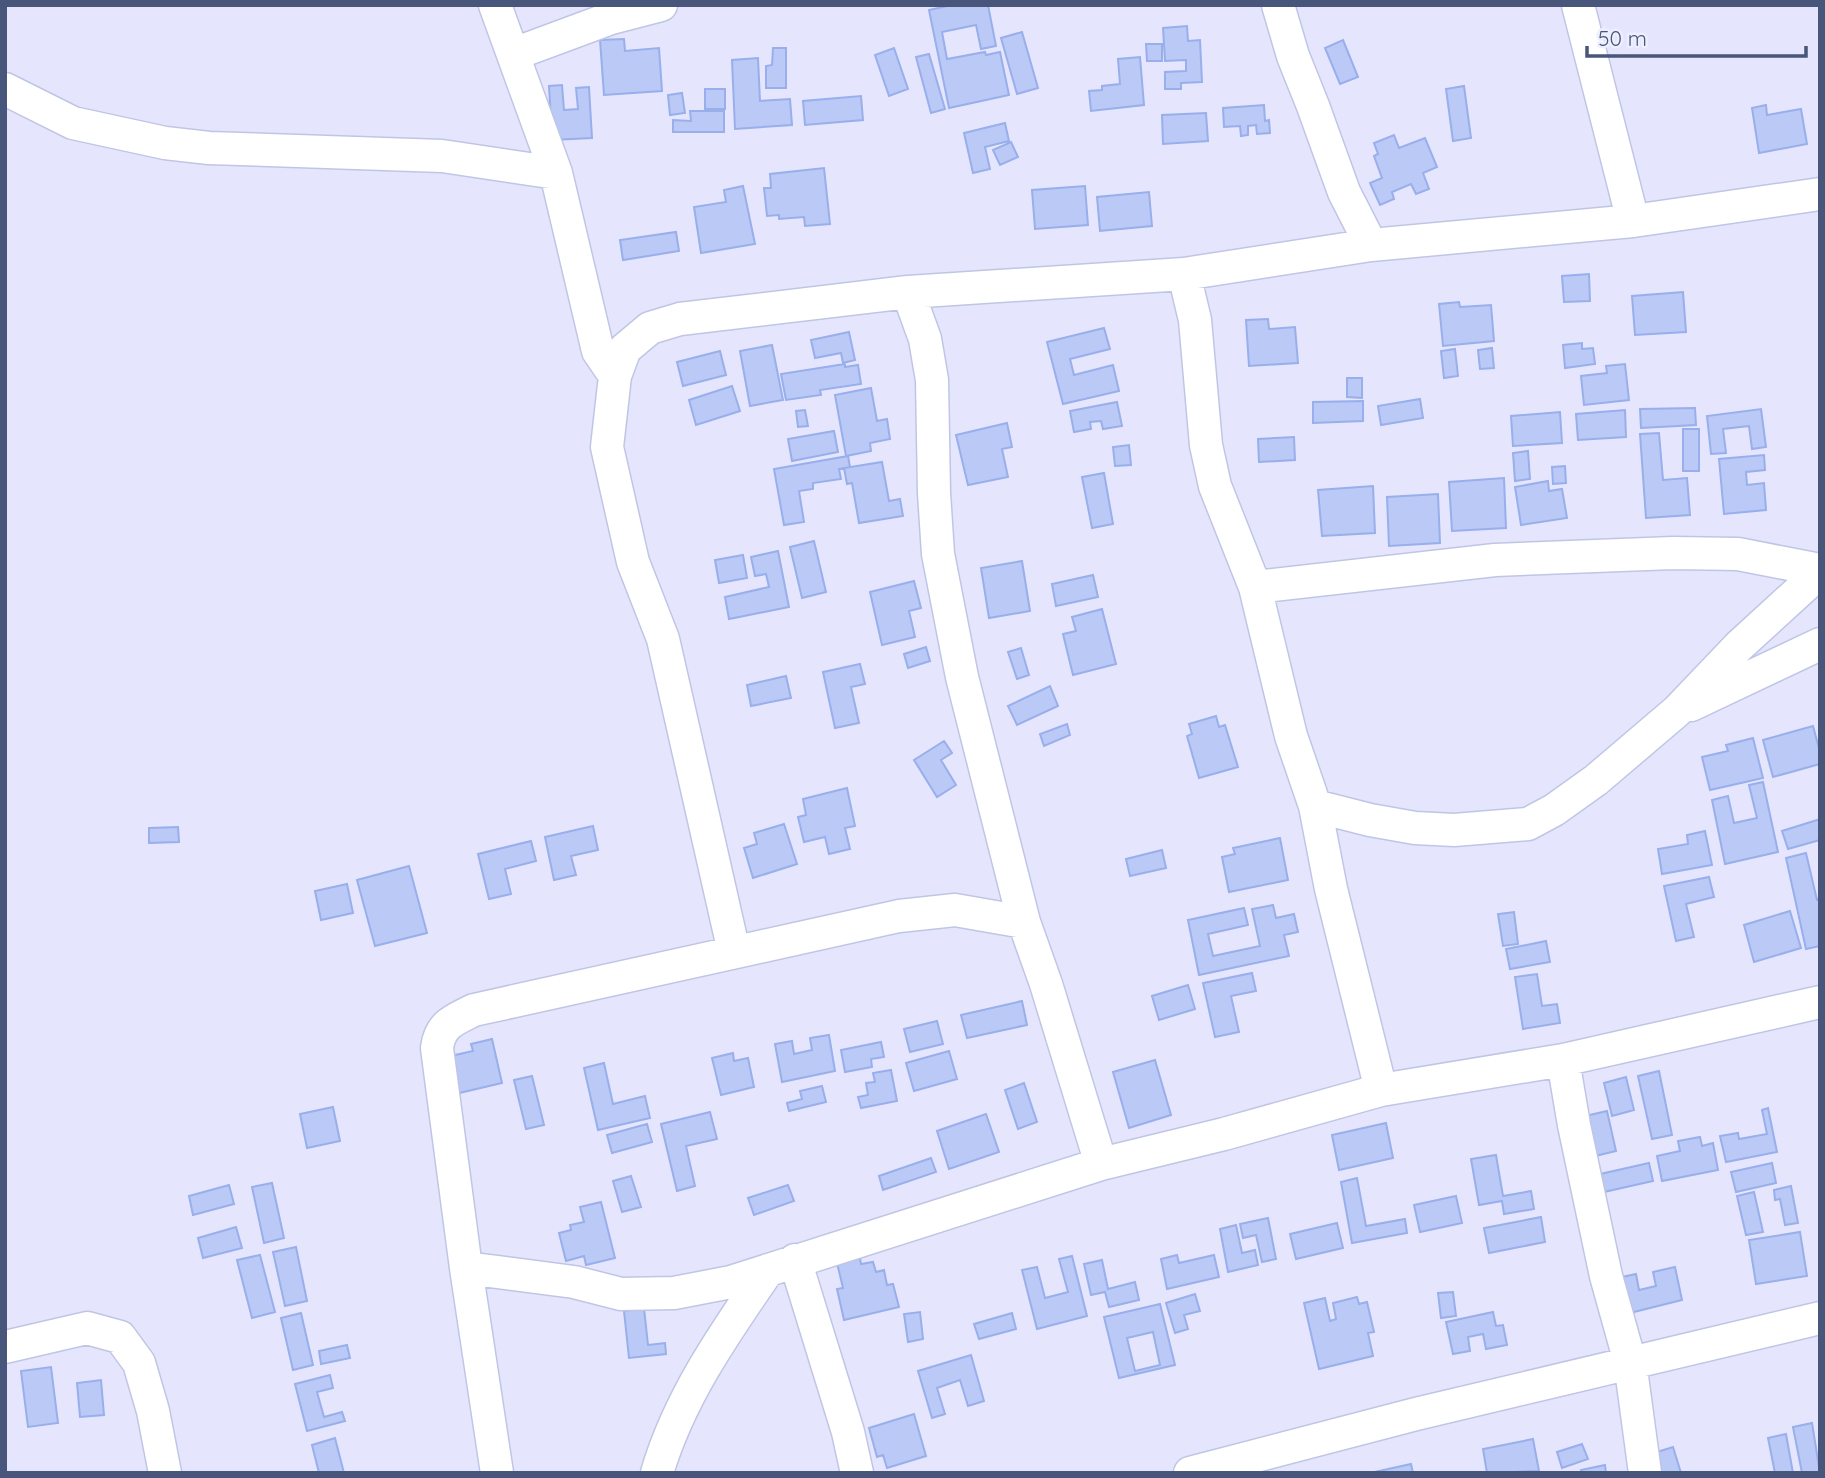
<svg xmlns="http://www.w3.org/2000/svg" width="1825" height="1478" font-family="Quicksand,sans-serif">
<rect width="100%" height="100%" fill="#e5e6fe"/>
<!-- building -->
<path fill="#bac9f6" stroke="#98afeb" stroke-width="2" fill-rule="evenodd" d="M952,5h36l8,41 -15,3 -5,-24 -34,7 5,27 38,-7 1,3 14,-3 9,43 -60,13 -20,-98z
M1187,26l1,15 12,-1 2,42 -21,1v6h-16v-17l21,-1v-11l-21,1 -2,-33z
M1022,32l16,56 -21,6 -16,-56z
M624,39l1,12 34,-3 3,43 -58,4 -4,-55z
M1343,40l15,37 -18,7 -15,-36z
M1146,44h16v17h-15z
M773,48h13v40h-20v-22l6,-1z
M894,48l14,41 -19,7 -14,-41z
M929,54l16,55 -14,4 -15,-56z
M1140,57l4,48 -53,6 -2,-20 13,-1v-4l18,-2 -2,-25z
M758,58l2,43 30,-2 2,26 -57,4 -3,-69z
M562,85l2,25 14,-1 -2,-21 13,-1 3,51 -40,2 -3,-54z
M1464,86l7,52 -18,3 -7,-52z
M705,89h20v20h-20z
M682,93l3,20 -15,2 -2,-20z
M861,96l2,24 -58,5 -2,-24z
M1264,105l1,16 4,-1 1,13 -13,1 -1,-9 -8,1v9l-7,1 -1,-10 -16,1 -1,-19z
M1766,105l1,10 34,-6 6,35 -48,9 -7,-45z
M690,111h34v21h-51v-12l18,1z
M1206,113l2,28 -45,3 -1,-29z
M1005,123l4,18 -24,6 5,22 -17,4 -9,-40z
M1394,135l5,13 26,-10 12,29 -14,6 6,16 -13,5 -5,-10 -19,8 2,7 -14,6 -10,-22 12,-5 -8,-22 4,-2 -4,-11z
M1011,142l7,15 -18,8 -7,-15z
M824,168l6,56 -25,2 -1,-9 -25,2v-4l-12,1 -3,-28h7l-1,-14z
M743,186l12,58 -54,9 -7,-46 32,-5 -2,-12z
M1085,186l3,39 -53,4 -3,-39z
M1149,192l3,34 -52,5 -3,-34z
M676,232l3,19 -56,9 -3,-20z
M1589,274l1,27 -26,1 -2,-26z
M1683,292l3,40 -51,3 -3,-39z
M1459,302l1,5 31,-2 3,36 -51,5 -4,-42z
M1268,319l1,10 26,-2 3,36 -49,3 -3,-46z
M1104,328l6,21 -40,10 4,16 39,-10 6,26 -56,13 -16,-62z
M849,332l6,28 -12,3 -2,-10 -26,5 -4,-18z
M1582,343v6l11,-1 2,16 -30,4 -2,-23z
M772,345l11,55 -33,6 -10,-55z
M1492,348l2,20 -14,1 -2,-19z
M1455,349l3,27 -14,2 -3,-27z
M720,351l6,24 -43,11 -6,-24z
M845,364v3l13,-2 3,19 -41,6 1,5 -35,5 -5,-26z
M1625,364l4,36 -45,5 -3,-29 26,-3 -1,-7z
M1347,378h15v20l-15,-1z
M732,386l8,25 -44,14 -7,-25z
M871,388l6,33 10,-2 3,20 -20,4 1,8 -25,5 -11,-61z
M1420,399l3,19 -42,7 -3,-19z
M1363,401v20l-50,2v-21z
M1117,402l5,24 -19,3 -2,-8 -11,1 1,7 -17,3 -4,-21z
M1695,408l1,17 -55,3 -1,-19z
M1761,409l5,38 -14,2 -3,-23 -26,3 3,24 -15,1 -4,-38z
M805,410l3,16 -10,1 -2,-16z
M1625,410l1,27 -48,3 -2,-26z
M1560,412l2,31 -49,3 -2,-30z
M1007,423l5,24 -10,2 6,28 -40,8 -12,-50z
M1683,429h16v42h-16z
M834,431l4,21 -46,9 -4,-22z
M1659,433l4,47 24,-2 3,37 -44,3 -6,-84z
M1294,437l1,23 -36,2 -1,-23z
M1129,445l2,20 -16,1 -2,-19z
M1528,451l2,28 -15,2 -2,-28z
M1764,455l1,15 -19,2 1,13 17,-2 2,27 -42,4 -5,-55z
M848,456l2,11 -11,2 2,10 -28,4v6l-14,2 5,31 -20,3 -10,-56z
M882,462l7,39 11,-2 3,17 -44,7 -7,-40 -5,1 -3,-16z
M1565,466l1,17 -13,1 -1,-17z
M1104,473l9,51 -21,4 -10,-51z
M1504,478l2,50 -54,3 -3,-49z
M1548,481l1,10 13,-2 5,29 -46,7 -6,-38z
M1373,486l2,47 -53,3 -4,-46z
M1438,494l2,49 -51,3 -2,-49z
M814,541l12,51 -24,6 -12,-51z
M778,551l11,56 -60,12 -4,-22 44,-10 -3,-13 -11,2 -4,-19z
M743,555l4,23 -28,5 -4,-23z
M1022,561l8,50 -41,7 -8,-50z
M1093,575l5,22 -42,9 -4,-22z
M914,581l7,27 -12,3 6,26 -33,8 -12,-53z
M1102,609l14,55 -43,11 -10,-41 13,-3 -4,-14z
M926,647l4,14 -22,7 -4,-14z
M1021,648l8,27 -12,4 -9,-27z
M860,664l5,20 -14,3 8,36 -24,5 -12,-56z
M786,676l5,22 -40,8 -4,-21z
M1050,686l8,20 -41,19 -9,-19z
M1216,716l3,11 6,-2 13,42 -39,11 -12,-42 5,-2 -3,-10z
M1067,724l3,11 -26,11 -4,-12z
M1813,726l7,26v12l-47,13 -10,-37z
M1753,738l10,40 -53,12 -8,-33 26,-6 -2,-6z
M944,741l8,12 -11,7 15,25 -19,12 -23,-37z
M1763,782l15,70 -53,12 -13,-64 16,-4 6,27 23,-5 -8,-33z
M847,788l8,38 -10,2 5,21 -21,5 -4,-17 -21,5 -6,-25 8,-2 -3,-16z
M1820,819v21l-32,9 -6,-18z
M784,824l13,40 -44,14 -9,-30 13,-4 -3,-11z
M593,826l5,24 -27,6 5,19 -22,5 -9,-43z
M178,827l1,15 -30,1v-15z
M1705,831l7,34 -50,9 -4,-25 30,-5 -1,-9z
M1280,838l8,42 -59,12 -7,-35 13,-3 -2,-6z
M531,841l5,20 -31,8 6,25 -22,5 -11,-45z
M1162,850l4,18 -36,8 -4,-17z
M1806,853l11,47 3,-1v47l-14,3 -20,-91z
M409,866l18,67 -52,13 -18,-66z
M1709,877l5,20 -28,7 8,33 -18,4 -12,-55z
M347,884l6,29 -32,7 -6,-29z
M1273,905l3,13 18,-4 4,18 -14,3 5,21 -90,19 -11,-55 56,-12 4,17 -40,9 5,22 47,-10 -8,-37z
M1790,911l11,37 -47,14 -10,-37z
M1514,912l4,32 -15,2 -5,-32z
M1546,941l4,21 -40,7 -4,-20z
M1252,973l4,18 -25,5 8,36 -24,5 -12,-54z
M1537,974l5,32 15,-2 3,19 -37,6 -8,-52z
M1188,985l7,24 -36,11 -7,-24z
M1022,1001l5,24 -60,13 -6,-23z
M937,1021l6,23 -33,8 -6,-23z
M829,1035l6,36 -53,11 -7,-38 17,-3 2,13 18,-4 -2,-12z
M492,1039l10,44 -47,11 -9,-37 27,-6 -2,-7z
M881,1042l3,15 -13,2 1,8 -27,5 -4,-22z
M949,1051l8,28 -43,12 -8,-28z
M733,1053l1,8 14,-3 6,29 -33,8 -9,-37z
M1155,1060l16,55 -42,13 -16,-56z
M604,1063l9,41 32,-8 5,22 -52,12 -14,-62z
M891,1070l6,31 -36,7 -3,-11 10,-2 -2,-12 9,-1 -2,-9z
M1659,1071l13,64 -20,4 -14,-63z
M532,1076l12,49 -18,4 -12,-49z
M1626,1077l8,33 -22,6 -8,-33z
M1024,1083l13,39 -19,7 -13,-39z
M822,1086l4,16 -37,9 -2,-8 15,-4 -2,-8z
M333,1107l7,34 -33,7 -7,-34z
M1768,1108l9,44 -51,10 -6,-26 18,-3 1,6 28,-5 -5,-24z
M1607,1111l9,40 -25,6 -10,-40z
M710,1112l7,27 -31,7 9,40 -18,5 -16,-67z
M986,1114l13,38 -50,17 -12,-38z
M1386,1123l7,35 -54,12 -7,-35z
M647,1124l5,18 -40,11 -5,-18z
M1700,1137l2,9 11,-3 5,27 -56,11 -5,-25 23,-5 -2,-10z
M1496,1155l7,41 28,-5 3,18 -30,5 -2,-13 -23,4 -8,-46z
M931,1158l5,14 -53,18 -4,-14z
M1649,1163l4,18 -49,11 -4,-18z
M1772,1163l4,20 -40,9 -5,-20z
M631,1176l10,31 -19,5 -9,-31z
M1357,1178l9,48 39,-7 2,14 -55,10 -11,-61z
M272,1183l12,55 -20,5 -12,-56z
M229,1185l5,19 -41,11 -4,-19z
M788,1185l6,16 -40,14 -6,-17z
M1791,1186l7,37 -13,2 -5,-26 -5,1 -1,-10z
M1754,1192l9,40 -17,3 -9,-39z
M1456,1196l6,27 -42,9 -6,-27z
M601,1202l14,56 -29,7 -2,-9 -18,5 -7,-28 12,-3 -1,-5 14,-3 -4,-15z
M1541,1217l4,25 -56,11 -5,-25z
M1268,1218l8,41 -14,3 -6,-27 -13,3 -3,-14z
M1337,1223l6,25 -47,11 -6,-25z
M1236,1225l6,28 13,-3 3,15 -30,7 -8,-43z
M236,1227l6,21 -39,10 -5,-20z
M1800,1232l7,44 -51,8 -7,-44z
M296,1247l11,54 -22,5 -12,-54z
M260,1255l15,57 -23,6 -15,-58z
M1177,1255l2,8 35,-8 5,22 -52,12 -6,-30z
M1072,1256l15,60 -50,13 -15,-59 15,-3 8,31 23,-6 -9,-33z
M860,1258l1,6 12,-2 3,10 8,-2 3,15 6,-1 6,23 -55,13 -7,-31 6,-1 -6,-25z
M1102,1260l6,29 27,-7 4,18 -30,7 -4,-15 -14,3 -7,-31z
M1675,1267l7,33 -52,13 -8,-36 14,-3 3,16 17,-4 -3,-14z
M1453,1292l3,24 -15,2 -3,-25z
M1195,1294l5,17 -16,4 4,14 -13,4 -9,-30z
M1357,1297l2,7 8,-2 7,30 -6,1 5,23 -54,13 -15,-66 21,-5 5,23 6,-2 -3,-16z
M1160,1304l15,61 -56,13 -15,-61zM1153,1332l7,33 -25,6 -8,-33z
M644,1308l4,37 17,-2 1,11 -37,4 -5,-47z
M920,1312l3,27 -15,3 -4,-28z
M1493,1312l3,14 7,-1 4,20 -21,4 -3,-15 -15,3 2,14 -17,3 -7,-32z
M301,1313l12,52 -20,5 -12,-52z
M1012,1313l4,16 -37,10 -5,-15z
M347,1345l3,13 -29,6 -2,-13z
M971,1355l13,46 -16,5 -8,-26 -23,8 8,26 -13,4 -14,-47z
M51,1367l7,56 -30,4 -7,-56z
M330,1375l3,13 -16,4 7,25 18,-5 3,9 -38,10 -12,-47z
M101,1380l3,35 -24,2 -3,-34z
M914,1414l12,42 -39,12 -4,-13 -6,2 -8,-29z
M1812,1423l8,50h-18l-9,-46z
M1786,1434l7,39h-18l-7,-35z
M335,1438l9,35h-25l-7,-28z
M1533,1439l6,32 -52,2 -4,-24z
M1582,1444l6,15 -26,9 -5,-16z
M1673,1447l8,26h-21l-6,-20z
M1411,1464l2,9h-43z
M1605,1465l1,8h-24l-1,-3z"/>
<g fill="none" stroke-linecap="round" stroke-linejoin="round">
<!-- minor casing -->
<g stroke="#bfc6e4" stroke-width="35">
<path id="minor" d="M495,5l61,168 42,178 17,25
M1278,5l15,51 20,50 31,86 27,53
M1578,5l55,216 187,-27
M514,54l97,-36 50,-13
M5,89l68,34 92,20 44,5 233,8 114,17
M1184,274l11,46 11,125 9,41 40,101 36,149 24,70 16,83 50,201
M908,292l17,47 7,41 2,113 4,61 24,123 62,245 22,62 55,180
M1255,587l240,-27 178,-7 65,1 82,16
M1691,705l129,-61
M1315,806l55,14 45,8 39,2 74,-6 26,-14 42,-30 81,-69 62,-65 81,-74
M734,952l-71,-313 -30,-77 -26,-115 8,-71 10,-27 25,-21 30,-9 228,-27 276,-18 187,-29 262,-24
M1563,1060l11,65 32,151 24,86 15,111
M795,1260l53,172 9,41
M466,1268l108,14 47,12 53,-1 57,-11 370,-118 123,-30 157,-44 182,-30 257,-58
M5,1347l82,-19 33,9 19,26 14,48 12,62
M497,1473l-31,-205 -29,-220c3,-24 17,-28 37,-38l425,-94 56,-6 69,12
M657,1473c22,-75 67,-139 111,-203
M1190,1473l226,-59 404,-96"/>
</g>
<!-- minor -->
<use href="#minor" stroke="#fff" stroke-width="32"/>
</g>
<!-- border -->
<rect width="1825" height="1478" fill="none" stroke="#47567a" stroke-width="14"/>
<!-- scale -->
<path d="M1587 46v10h219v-10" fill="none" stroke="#47567a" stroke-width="3.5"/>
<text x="1598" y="46" font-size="21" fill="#47567a" stroke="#edeeff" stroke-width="5" paint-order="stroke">50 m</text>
</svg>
